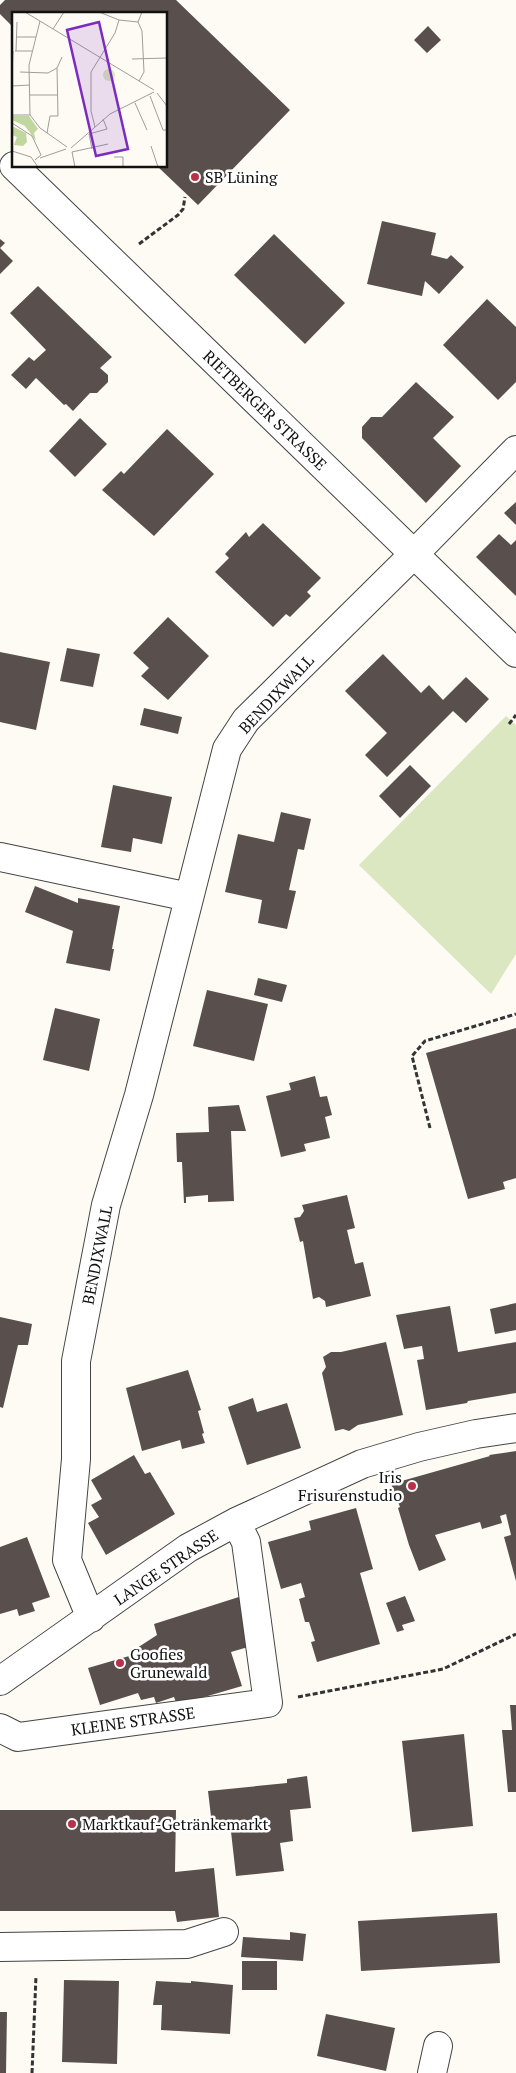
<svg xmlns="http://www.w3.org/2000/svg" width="516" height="2073" font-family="'PT Serif',serif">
<rect width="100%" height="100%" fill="#fefbf5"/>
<!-- grass -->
<path fill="#dae7c0" d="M506,716l10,9v229l-25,40 -132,-129z"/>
<!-- building -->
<path fill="#59504e" d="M5,0h171l114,110 -92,95 -41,-39h9v-152h-152v14l-14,-14v-9z
M428,26l13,14 -14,13 -13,-13z
M382,221l54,12 -5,22 16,4 4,-4 13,12 -25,27 -14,-13 -3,15 -55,-12z
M274,234l71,69 -40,41 -71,-69z
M0,239l5,4 -5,5 13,13 -13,13z
M38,286l74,71 -12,11 8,7v7l-11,11h-7l-17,18 -7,-7 -2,1 -28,-27 -10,11 -15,-14 18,-18 5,4 12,-11 -36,-37z
M487,299l29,28v55l-18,18 -55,-55z
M416,382l38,35 -21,21 28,28 -35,37 -64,-65v-11l9,-10h11z
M80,418l27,26 -32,33 -26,-26z
M167,429l47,45 -60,62 -52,-46 19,-19 3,3z
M516,502v23l-12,-12z
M263,523l58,55 -14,14 4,4 -21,21 -4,-3 -13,13 -58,-55 14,-14 -4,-4 21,-22 3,5z
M499,534l12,11 5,-5v56l-40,-39z
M168,617l41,39 -41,44 -27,-24 8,-8 -16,-15z
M67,648l33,6 -7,33 -33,-6z
M0,652l50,10 -14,68 -36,-8z
M383,654l38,39 8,-8 14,15 23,-23 23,22 -23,24 -13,-12 -66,66 -22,-22 22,-22 -42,-42z
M144,708l38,9 -4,17 -38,-9z
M410,765l21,21 -31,32 -21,-22z
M113,785l59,12 -10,47 -29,-6 -2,14 -30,-5z
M281,812l30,7 -7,31 -6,-1 -9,41 7,1 -9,38 -29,-6 4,-23 -37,-8 13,-58 36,8z
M35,886l43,17v-5l42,8 -8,43h2l-4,22 -44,-8 7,-32 -48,-19z
M258,978l29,7 -5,17 -28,-7z
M207,990l61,14 -14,57 -61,-15z
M55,1008l45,11 -11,52 -46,-11z
M516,1028v150l-13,4 2,7 -37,10 -42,-146z
M315,1076l5,21 7,-1 5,19 -7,2 5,21 -26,6 2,7 -25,6 -15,-61 25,-6 -2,-7z
M239,1105l7,26h-15l3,70 -26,1v-7l-22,2v6h-2l-2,-41h-5l-1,-29 33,-1 -1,-25z
M347,1195l8,33 -8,2 8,34 8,-2 8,34 -45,11 -1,-6 -6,-4 -6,2 -10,-58 -3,1 -6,-24 6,-1 4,-6 -2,-6z
M516,1303v27l-21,4 -5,-25z
M450,1306l8,46 58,-10v51l-48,8 -1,2 -41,7 -9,-50 7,-1 -2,-13 -18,3 -8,-34z
M0,1317l32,7 -4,21h-10l-15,63 -3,-1z
M386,1342l17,73 -45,10 -9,6 -6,-2 -8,2 -13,-58 4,-6 -3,-10 8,-5h10z
M188,1370l13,40 -3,1 6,22 -2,1 3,9 -23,6 -2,-9 -38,11 -16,-63z
M253,1398l4,14 30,-9 14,45 -54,17 -19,-58z
M516,1451v130l-12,-44 7,-2 -5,-21 -6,2 2,7 -20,6 -2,-7 -45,13 11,25 -27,11 -10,-26 -11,-37 2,-1 -9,-23 99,-28 -1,-1z
M134,1455l11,19 5,-2 25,42 -69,41 -18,-32 11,-6 -8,-12 11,-6 -11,-19z
M356,1508l17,61 -13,4 20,71 -63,18 -6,-20 4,-1 -6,-19h-4l-6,-23 6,-2 -4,-14 -20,6 -13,-47 43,-12 -2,-9z
M27,1537l23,60 -18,6 3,8 -16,5 -2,-7 -17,5v-67z
M242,1596l6,51 -17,5 11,34 -65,19 -3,-8 -18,6 -2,-6 -13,3 -3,-7 -38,12 -12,-37 48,-14 -2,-4 23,-15 -3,-11z
M405,1596l10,25 -13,4 2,5 -7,2 -11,-29z
M510,1705h6v87h-8l-6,-62h10z
M464,1734l9,92 -61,6 -10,-91z
M307,1776l4,32 -21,2 3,31 -13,2 4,28 -48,5 -6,-53 -18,2 -4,-34 79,-8v-4z
M0,1810h176l-1,62 39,-4 5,49 -42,5 -2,-11h-175z
M497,1913l3,50 -139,8 -3,-50z
M290,1932l16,2 -3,27 -62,-4 2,-20 47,3z
M242,1961h35v29h-35z
M64,1980l55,1 -2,83 -55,-2z
M156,1981l35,2v-2l42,4 -3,49 -69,-4 1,-25h-9z
M0,2012h7l-1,61h-6z
M326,2014l69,14 -9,43 -69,-15z"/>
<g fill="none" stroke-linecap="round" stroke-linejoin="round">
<!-- minor casing -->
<g stroke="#444" stroke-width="30">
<path id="minor" d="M14,166l502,487
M0,857l189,40
M91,1618l-24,-58 9,-101v-98l30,-156 33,-110 88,-346 19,-29 168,-166 102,-104
M0,1681l188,-133 48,-26 126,-58 57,-17 57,-13 40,-6
M0,1728l18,9 250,-34 -22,-161 -10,-20
M0,1947l187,-3 37,-12
M432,2073l6,-27"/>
</g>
<!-- path -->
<path stroke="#333" stroke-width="3" stroke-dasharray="5 2.5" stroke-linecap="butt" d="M139,244l39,-29 5,-6 2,-12
M509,724l7,-9
M430,1128l-18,-72 13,-15 91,-27
M298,1697l145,-28 73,-35
M32,2073l4,-97"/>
<!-- minor -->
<use href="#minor" stroke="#fff" stroke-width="28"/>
</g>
<!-- markers -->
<g fill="#b8314b" stroke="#fff" stroke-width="2">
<circle cx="195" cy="177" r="5"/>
<circle cx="412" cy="1486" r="5"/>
<circle cx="120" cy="1663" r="5"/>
<circle cx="72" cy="1824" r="5"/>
</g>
<g text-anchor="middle" stroke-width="5" stroke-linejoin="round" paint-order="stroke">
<!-- poi labels -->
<g font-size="16" fill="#111" stroke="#fff" text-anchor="start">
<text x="205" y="183">SB Lüning</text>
<text x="402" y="1483" text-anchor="end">Iris<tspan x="402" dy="18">Frisurenstudio</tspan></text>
<text x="130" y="1660">Goofies<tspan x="130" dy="18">Grunewald</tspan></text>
<text x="82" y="1830">Marktkauf-Getränkemarkt</text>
</g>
<!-- street labels -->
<g font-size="16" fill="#111" stroke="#fff">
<text transform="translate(265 410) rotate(44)" y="6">RIETBERGER STRASSE</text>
<text transform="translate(276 694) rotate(-47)" y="6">BENDIXWALL</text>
<text transform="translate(97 1255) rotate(-79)" y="6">BENDIXWALL</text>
<text transform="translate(166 1567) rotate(-34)" y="6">LANGE STRASSE</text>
<text transform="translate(133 1721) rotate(-8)" y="6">KLEINE STRASSE</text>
</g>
</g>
<!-- overview -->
<g transform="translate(12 12)">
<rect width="155" height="155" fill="#fefbf5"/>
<path d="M91 63a6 6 0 1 1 12 0a6 6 0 1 1-12 0Z" fill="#dae7c0"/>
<path d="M0,104h17l9,13 -4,4 2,8 -11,-15 -13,-6zM0,114l14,7 1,9 -4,4 -9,-1 3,-8 -5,-2z" fill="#c1d7a0"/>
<path fill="none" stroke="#9f9d9a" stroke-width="1" d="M13,0l129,78M87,0l20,8 19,2M28,9l-11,44 1,50 10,13 27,19M41,17l11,-17M4,25h20M3,39h17M4,39l1,-29M120,47l35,-1M0,60l1,-21M8,60l28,1 9,-5 5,-11M127,69l5,-9 -2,-41 -4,-9 4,-10M0,74l18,-1M145,81l10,13M18,83h28M138,84l13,34h4M123,91l12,27M0,103h18M0,111l20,13 9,19 -6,5M83,115l-4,-16v-39l24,-39 4,-13M35,121l3,-17h8l-1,-48M139,134l7,21M59,136l39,-34 44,-22M80,137l-3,-15 18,-5 -4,-10M0,139l19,6 7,10M60,140l36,-8M60,140l3,15M102,145h9v10M28,146l26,-9"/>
<path fill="#7b2cbf" fill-opacity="0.15" stroke="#7b2cbf" stroke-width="2.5" d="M87,10l29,127 -32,7 -29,-126z"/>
<rect width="155" height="155" fill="none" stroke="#111" stroke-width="2.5"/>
</g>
</svg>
